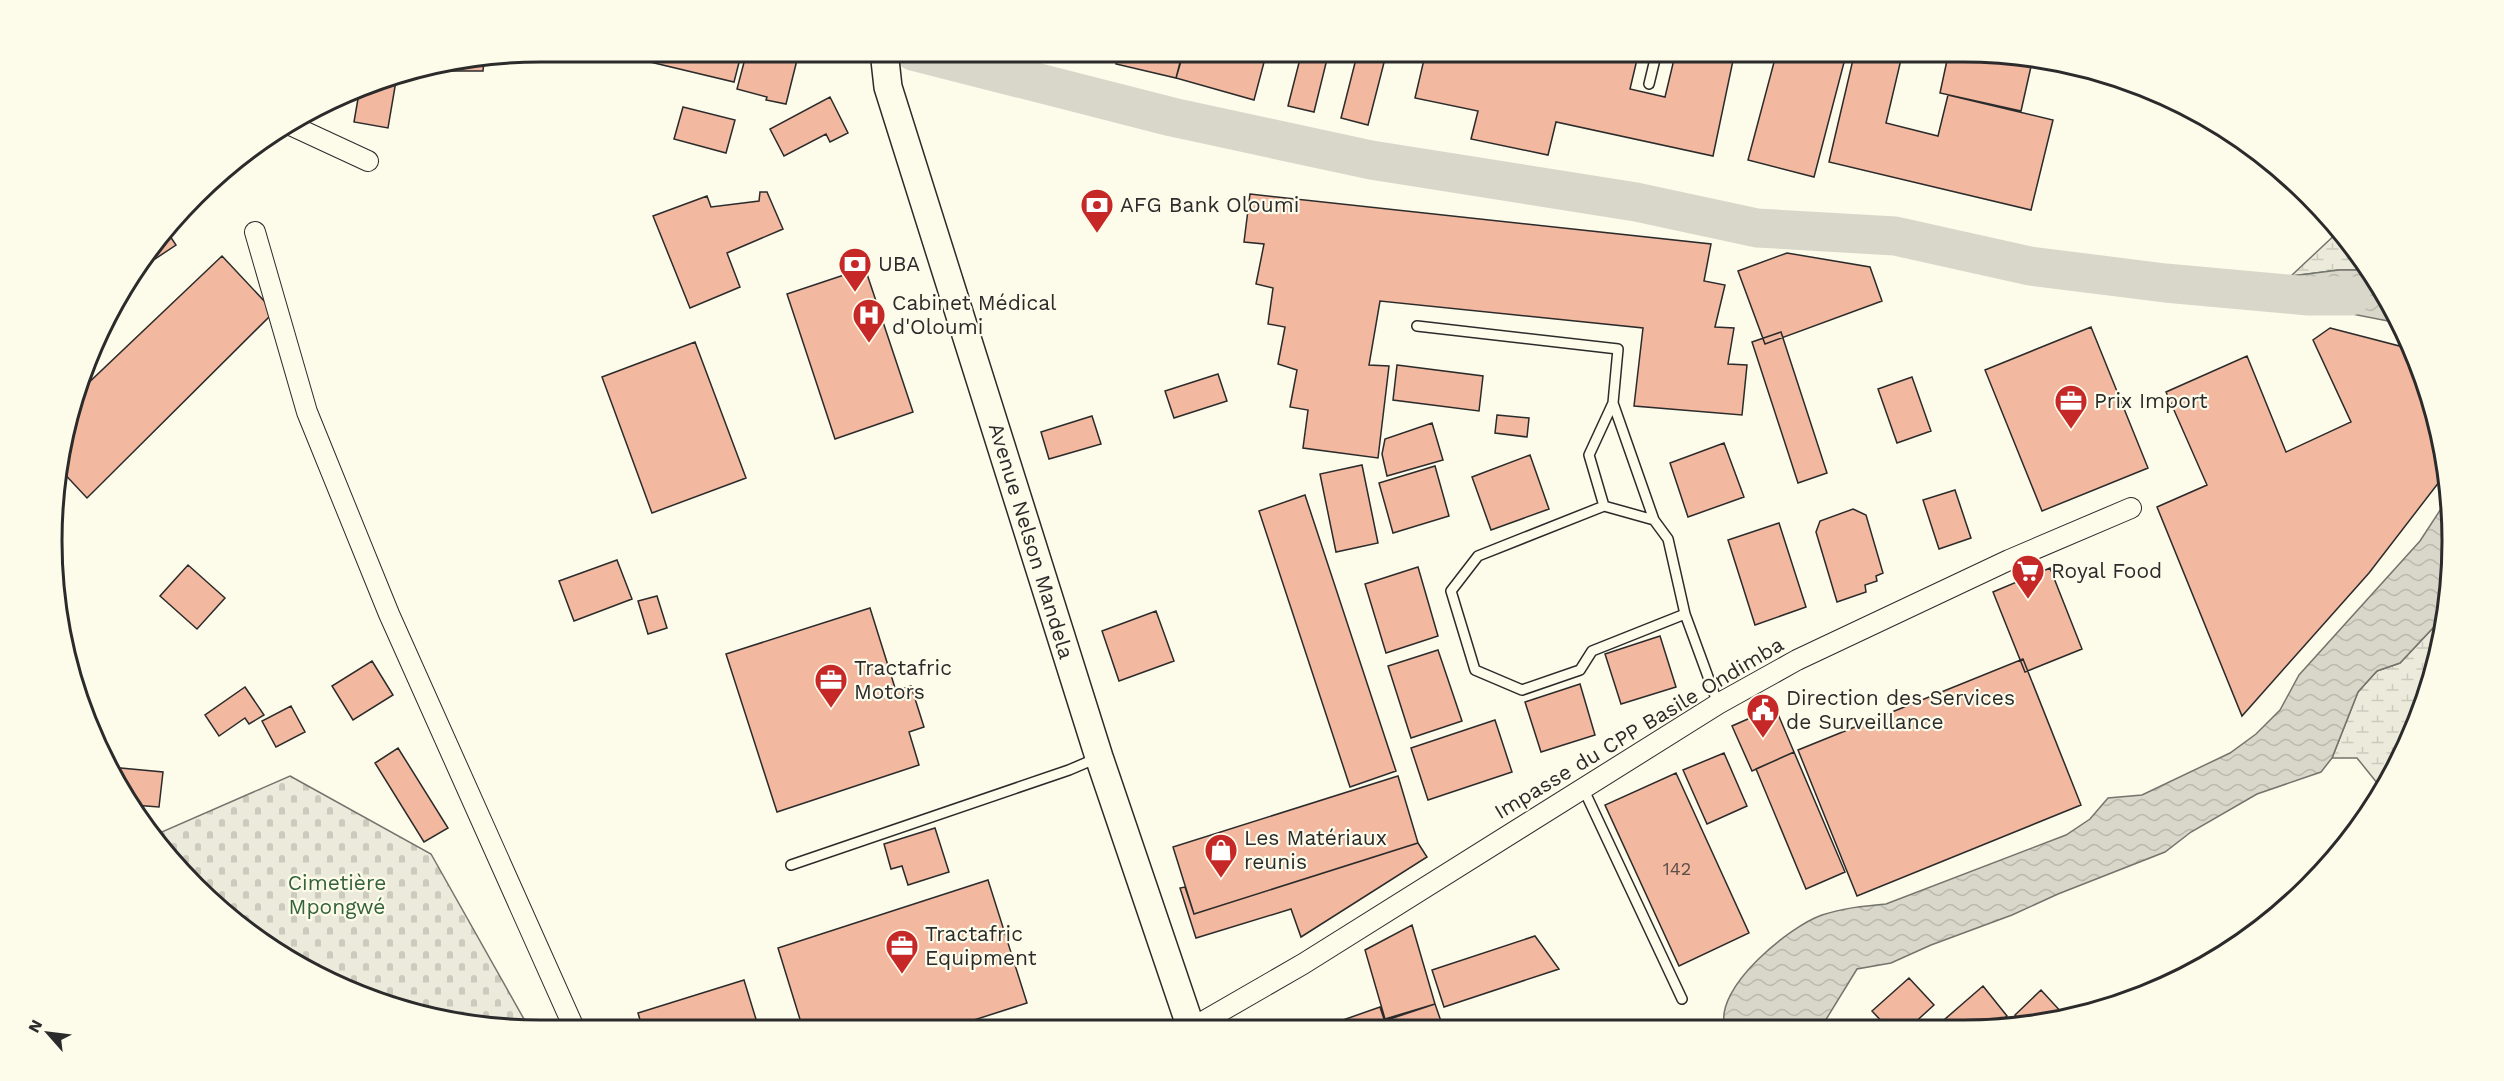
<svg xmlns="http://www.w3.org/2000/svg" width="2504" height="1081" font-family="'Work Sans',sans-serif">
<defs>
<pattern id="wetland-marsh" width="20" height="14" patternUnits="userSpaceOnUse" patternTransform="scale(1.5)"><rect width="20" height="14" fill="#ecebdb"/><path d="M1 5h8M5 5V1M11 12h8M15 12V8" fill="none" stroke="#cbcabc"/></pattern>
<pattern id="cemetery-stones" width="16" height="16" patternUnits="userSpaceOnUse" patternTransform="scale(1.5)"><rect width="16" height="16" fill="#ecebdb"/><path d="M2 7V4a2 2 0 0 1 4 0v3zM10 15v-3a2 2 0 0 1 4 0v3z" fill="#cbcabc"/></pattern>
<pattern id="water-waves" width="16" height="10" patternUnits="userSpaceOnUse" patternTransform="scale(1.5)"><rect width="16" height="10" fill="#d8d7c9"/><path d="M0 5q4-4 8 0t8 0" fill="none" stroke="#bab9ad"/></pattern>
</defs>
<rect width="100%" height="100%" fill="#fdfbea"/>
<!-- wetland -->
<path fill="url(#wetland-marsh)" stroke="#74746e" stroke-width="1.5" d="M2340,230l12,13 17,27h-30l-48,6z
M2447,613l-20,85 -45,91 -25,-31h-25l26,-66 19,-21 23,-8z"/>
<!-- cemetery -->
<path fill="url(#cemetery-stones)" stroke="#74746e" stroke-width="1.5" d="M290,776l141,78 98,174 -146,-24 -87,-39 -78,-56 -69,-84 13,7z"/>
<!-- water -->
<path fill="url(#water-waves)" stroke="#74746e" stroke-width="1.5" d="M2339,270h30l34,54 -61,-12h-37l-14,-36z
M2450,495l2,14 -5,104 -47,50 -23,8 -19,21 -26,66 -11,14 -64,22 -66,38 -26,20 -107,42 -46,21 -81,30 -40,18 -34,6 -35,57 -97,1c-12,-39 65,-101 97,-112 21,-7 42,-9 64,-11l180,-69 24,-16 18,-21 34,-3 88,-42 26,-19 24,-24 19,-35 121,-134z"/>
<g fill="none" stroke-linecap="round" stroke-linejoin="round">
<!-- river -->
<path stroke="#d8d7c9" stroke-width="39" d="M913,51l259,66 199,43 265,42 121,26 138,8 135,30 135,17 144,13h42"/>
</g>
<!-- building -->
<path fill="#f2b8a0" stroke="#2b2b2b" stroke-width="1.5" d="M604,51h138l-8,31z
M747,51l52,1 -13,52 -20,-4 1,-3 -30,-8z
M1119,51h64l-7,27 -60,-14z
M1184,51h83l-13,49 -78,-22z
M1302,51h27l-15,61 -26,-6z
M1358,51h29l-19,74 -27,-7z
M1426,51h213l-9,38 35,8 11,-46h59l-22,105 -157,-34 -8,33 -77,-16 7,-28 -63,-13z
M1777,51h70l-33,126 -66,-17z
M1855,51h48l-17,72 52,13 10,-41 105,25 -22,90 -202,-48z
M1949,51h15l68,11 -11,49 -81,-18z
M484,60l-1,11h-40v-4z
M397,75l-9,53 -34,-6 6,-35 23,-10z
M830,97l18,36 -18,9 -4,-8 -42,22 -14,-27z
M683,107l52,13 -9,33 -52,-14z
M760,192h7l16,37 -56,24 13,34 -50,21 -37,-92 54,-20 4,11 48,-6z
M1250,194l461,50 -7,37 21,4 -10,42 19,1 -6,36 19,1 -5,50 -108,-9 9,-78 -263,-27 -11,64 20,1 -11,92 -75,-10 5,-38 -18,-3 7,-37 -19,-6 7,-37 -17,-3 5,-36 -17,-4 8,-40 -20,-2z
M168,233l8,12 -21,14 -4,-5z
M1787,253l83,14 12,34 -117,43 -27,-73z
M222,256l45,48 5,10 -185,184 -29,-31 2,-22 21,-55z
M865,268l48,144 -78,27 -48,-145z
M2091,327l57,141 -106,43 -57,-141z
M2330,328l77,20 28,72 11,53 -77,100 -127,143 -85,-209 50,-22 -41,-93 81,-36 39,96 65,-30 -38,-82z
M1781,332l46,141 -29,10 -46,-141z
M695,342l51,136 -94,35 -50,-136z
M1397,365l86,11 -4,35 -86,-11z
M1218,374l9,27 -53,17 -9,-27z
M1912,377l19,54 -34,12 -19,-54z
M1497,415l32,3 -2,19 -32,-4z
M1092,416l9,28 -52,15 -8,-27z
M1432,423l11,37 -56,16 -5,-22 3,-15z
M1724,443l20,54 -56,20 -18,-54z
M1530,455l19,54 -58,21 -19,-53z
M1362,465l16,78 -42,9 -16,-78z
M1435,466l14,50 -56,17 -14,-50z
M1955,490l16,48 -32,11 -16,-49z
M1305,495l91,276 -46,16 -91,-276z
M1853,509l13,6 17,58 -7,3 1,5 -12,4 1,7 -29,10 -21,-70 4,-11z
M1779,523l27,84 -51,18 -27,-85z
M617,560l15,39 -58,22 -15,-40z
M188,565l37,33 -28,31 -37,-33z
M1418,567l20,69 -52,17 -21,-69z
M2050,568l32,81 -57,23 -32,-80z
M657,596l10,32 -19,6 -10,-33z
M870,608l26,83 15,-5 13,41 -15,5 10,33 -142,47 -51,-158z
M1156,611l18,50 -55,20 -17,-50z
M1660,636l16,51 -55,17 -16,-50z
M1438,650l24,71 -51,17 -23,-72z
M2023,659l58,146 -224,91 -59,-146z
M372,661l21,34 -40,25 -21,-34z
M1580,684l15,51 -54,17 -16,-50z
M245,687l19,28 -15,9 -4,-6 -26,18 -14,-21z
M291,706l14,26 -29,15 -14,-26z
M1775,707l19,45 -42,19 -20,-45z
M1495,720l17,52 -84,28 -17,-52z
M398,748l50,80 -24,14 -49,-79z
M1794,752l51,120 -39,17 -50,-120z
M1724,753l23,53 -40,18 -24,-54z
M110,767l53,5 -4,35 -26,-2 -16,-19z
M1676,773l73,160 -70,33 -74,-161z
M1398,776l20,67 -224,71 -21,-67z
M935,828l14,44 -41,13 -6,-19 -11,3 -7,-25z
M1418,843l9,14 -126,80 -10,-28 -95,29 -16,-50 5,-1 9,27z
M988,880l39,123 -81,26h-143l-25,-81z
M1412,925l23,79 -50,15 -20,-69z
M1535,936l24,33 -115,38 -12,-37z
M1909,978l25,27 -23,21h-25l-14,-15z
M744,980l15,49 -116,1 -5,-17z
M1983,986l24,30 -11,10h-59z
M2041,990l23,25 -39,11 -10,-11z
M1435,1004l8,23 -54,1 -2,-8z
M1380,1007l7,21h-41l-3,-8z"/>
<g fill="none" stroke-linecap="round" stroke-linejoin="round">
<!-- service casing -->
<g stroke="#2b2b2b" stroke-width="12">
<path id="service" d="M1649,84l8,-33
M1417,326l201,23 -5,54 -24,52 15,51 50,14 14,19 17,75 33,90
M1613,403l41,117
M1604,506l-126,50 -27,35 24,79 47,20 58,-20 12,-19 93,-37
M1583,788l99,211
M791,865l278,-95 28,-12"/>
</g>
<!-- minor casing -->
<g stroke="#2b2b2b" stroke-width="22">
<path id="minor" d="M286,123l82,38
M255,232l52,180 82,202 186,416
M1192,1028l111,-64 415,-260 79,-44 212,-100 122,-52"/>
</g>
<!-- secondary casing -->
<g stroke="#2b2b2b" stroke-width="30">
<path id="secondary" d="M884,51l4,36 211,670 92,271"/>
</g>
<!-- service -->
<use href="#service" stroke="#fdfbea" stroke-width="9"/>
<!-- minor -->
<use href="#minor" stroke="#fdfbea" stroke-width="20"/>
<!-- secondary -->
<use href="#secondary" stroke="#fdfbea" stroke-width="27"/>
</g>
<!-- icons -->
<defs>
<g id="bank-pin" transform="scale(1.725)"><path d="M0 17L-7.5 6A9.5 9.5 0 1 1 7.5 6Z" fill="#c62828" stroke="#fdfbea"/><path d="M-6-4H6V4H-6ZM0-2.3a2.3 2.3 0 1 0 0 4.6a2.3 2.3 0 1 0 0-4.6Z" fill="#fff"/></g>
<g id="hospital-pin" transform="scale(1.725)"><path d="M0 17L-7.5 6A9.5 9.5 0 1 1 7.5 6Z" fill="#c62828" stroke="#fdfbea"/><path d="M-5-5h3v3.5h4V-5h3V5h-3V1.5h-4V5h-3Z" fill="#fff"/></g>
<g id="office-pin" transform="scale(1.725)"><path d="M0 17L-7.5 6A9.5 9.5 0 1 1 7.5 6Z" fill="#c62828" stroke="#fdfbea"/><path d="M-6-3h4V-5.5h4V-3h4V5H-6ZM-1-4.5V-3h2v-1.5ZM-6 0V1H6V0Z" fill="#fff"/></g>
<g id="supermarket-pin" transform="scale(1.725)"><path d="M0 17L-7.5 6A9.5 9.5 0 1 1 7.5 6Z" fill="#c62828" stroke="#fdfbea"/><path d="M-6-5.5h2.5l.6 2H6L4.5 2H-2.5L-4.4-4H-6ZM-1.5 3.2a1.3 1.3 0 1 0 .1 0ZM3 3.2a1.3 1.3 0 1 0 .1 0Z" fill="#fff"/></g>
<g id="civic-pin" transform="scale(1.725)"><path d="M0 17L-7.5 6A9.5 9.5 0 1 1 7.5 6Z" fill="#c62828" stroke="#fdfbea"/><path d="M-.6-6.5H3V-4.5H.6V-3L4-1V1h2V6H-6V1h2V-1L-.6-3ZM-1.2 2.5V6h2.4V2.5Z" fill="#fff"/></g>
<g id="shop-pin" transform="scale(1.725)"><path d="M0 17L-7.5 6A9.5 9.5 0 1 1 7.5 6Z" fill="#c62828" stroke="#fdfbea"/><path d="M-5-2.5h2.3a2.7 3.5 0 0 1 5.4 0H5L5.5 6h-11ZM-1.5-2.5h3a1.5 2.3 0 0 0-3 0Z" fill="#fff"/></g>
</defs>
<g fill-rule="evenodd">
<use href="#bank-pin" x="1097" y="205"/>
<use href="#bank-pin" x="855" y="264"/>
<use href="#hospital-pin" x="869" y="315"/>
<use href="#office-pin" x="2071" y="401"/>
<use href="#supermarket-pin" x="2028" y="571"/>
<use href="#office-pin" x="831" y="680"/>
<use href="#civic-pin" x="1763" y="710"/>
<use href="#shop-pin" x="1221" y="850"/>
<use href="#office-pin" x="902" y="946"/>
</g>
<g text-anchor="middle" stroke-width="4.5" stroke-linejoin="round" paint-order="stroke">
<!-- number labels -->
<g font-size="18" fill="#5d4e48">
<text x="1677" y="875">142</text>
</g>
<!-- poi labels -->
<g font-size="21" fill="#2b2b2b" stroke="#fdfbea" text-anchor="start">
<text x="1120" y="212">AFG Bank Oloumi</text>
<text x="878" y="271">UBA</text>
<text x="892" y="310">Cabinet Médical<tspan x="892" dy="24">d'Oloumi</tspan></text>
<text x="2094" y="408">Prix Import</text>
<text x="2051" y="578">Royal Food</text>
<text x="854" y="675">Tractafric<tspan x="854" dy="24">Motors</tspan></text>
<text x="1786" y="705">Direction des Services<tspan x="1786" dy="24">de Surveillance</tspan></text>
<text x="1244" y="845">Les Matériaux<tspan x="1244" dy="24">reunis</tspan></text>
<text x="925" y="941">Tractafric<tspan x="925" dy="24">Equipment</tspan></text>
</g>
<!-- street labels -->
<g font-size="21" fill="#2b2b2b" stroke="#fdfbea">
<text transform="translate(1031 541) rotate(73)" y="7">Avenue Nelson Mandela</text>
<text transform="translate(1639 728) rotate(-31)" y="7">Impasse du CPP Basile Ondimba</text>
</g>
<!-- park labels -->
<g font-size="21" fill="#34623c" stroke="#fdfbea">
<text x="337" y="890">Cimetière<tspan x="337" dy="24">Mpongwé</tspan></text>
</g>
</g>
<!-- crop -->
<path d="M0 0H2504V1081H0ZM541 62H1963A479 479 0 0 1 2442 541V541A479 479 0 0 1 1963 1020H541A479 479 0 0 1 62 541V541A479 479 0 0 1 541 62Z" fill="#fdfbea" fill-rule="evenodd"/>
<path fill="none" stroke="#2b2b2b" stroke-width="3" d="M541 62H1963A479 479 0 0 1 2442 541V541A479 479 0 0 1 1963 1020H541A479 479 0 0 1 62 541V541A479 479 0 0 1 541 62Z"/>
<!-- north arrow -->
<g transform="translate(48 1033) rotate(298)" stroke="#fdfbea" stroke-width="4.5" paint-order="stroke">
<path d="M0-4.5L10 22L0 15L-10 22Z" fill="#2b2b2b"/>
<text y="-9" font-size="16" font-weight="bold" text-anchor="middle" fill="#2b2b2b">N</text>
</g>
</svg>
